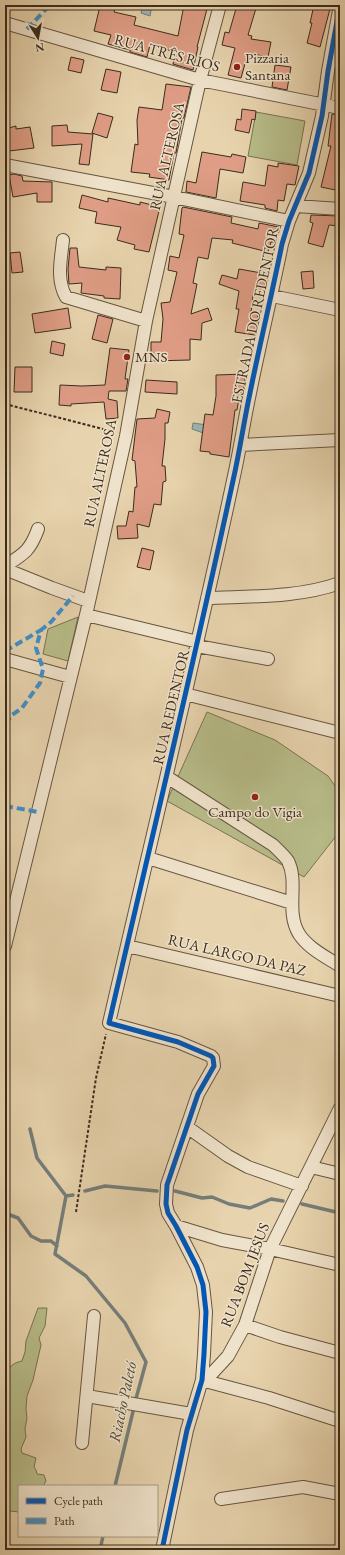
<svg xmlns="http://www.w3.org/2000/svg" width="345" height="1555" font-family="'EB Garamond',serif">
<rect width="100%" height="100%" fill="#e7d3ad"/>
<filter id="stains"><feTurbulence type="fractalNoise" baseFrequency=".005" numOctaves="4"/><feColorMatrix values="0 0 0 0 .2 0 0 0 0 .09 0 0 0 0 .02 0 0 0 .5 -.17"/></filter>
<radialGradient id="worn" r=".72"><stop offset=".6" stop-color="#630" stop-opacity="0"/><stop offset="1" stop-color="#630" stop-opacity=".3"/></radialGradient>
<!-- green -->
<path fill="#b7bc89" stroke="#797453" d="M256,112l49,9 -8,44 -49,-9z
M78,617l-10,44 -25,-7 5,-25z
M207,712l68,28 53,36 12,17v38l-36,46 -137,-76z
M38,1308h9l-2,18 -6,12 2,7 -8,35 -6,16 -1,13 1,9 -2,11 1,8 -5,12 1,4 14,5 -2,9 2,3 1,4 7,1 2,6 -3,5h-24v26l-9,-1 -5,14v-127l5,-6 -5,-4c0,-14 2,-24 17,-27l3,-9 1,-11z"/>
<!-- water -->
<path fill="#9cb5b6" stroke="#757e79" d="M143,5h9l-2,11 -9,-3z
M193,423l14,2 -1,9 -14,-5z"/>
<g fill="none" stroke-linecap="round" stroke-linejoin="round">
<!-- stream -->
<path stroke="#757e79" stroke-width="3.5" d="M30,1129l7,29 29,38 -11,58 31,22 39,47 21,39 -9,33 -22,91
M85,1191l20,-5 52,5
M175,1191l27,7 10,-1 17,7 21,4 21,-9 12,2
M66,1196l7,-1
M302,1204l38,9
M5,1213l13,5 13,18 10,5h10l6,5
M100,1550l3,-14"/>
</g>
<!-- building -->
<path fill="#df9d85" stroke="#3b2c1d" d="M184,5l23,4 -10,38h1l-5,23 -20,-6 3,-12 -26,-7 -3,12 -17,-5v-2l-22,-6 3,-9 -17,-4 6,-25 15,3 -1,3 22,5 -2,8 44,11z
M237,5h20l-9,30 4,1 -1,3 20,3 -3,15 -20,-4 -7,25 -13,-3 7,-27 -13,-3 3,-13 4,1z
M314,5h17l-11,42 -13,-4 5,-20h-2z
M71,57l13,3 -3,13 -13,-3z
M275,65l16,2 -4,23 -15,-3z
M106,69l15,3 -4,21 -16,-3z
M166,84l25,3 -7,31h-2l-6,35h-2l-5,27 -20,-3 1,-3 -19,-2 4,-28 3,1 -1,-25 2,-13 23,3z
M242,109l14,2 -1,9 -3,-1 -3,14 -14,-3 2,-11 4,1z
M98,113l15,4 -6,21 -15,-5z
M332,114l8,1v76l-19,-4 10,-41h-3z
M67,125l1,7 25,2 -4,31 -10,-1 3,-20 -30,2v-20z
M16,126v3l14,-2 4,21 -25,3 -4,-15v-7z
M202,152l29,5 1,-3 14,3 -3,16 -23,-4 -4,29 -30,-6 1,-11 9,2z
M278,163l21,3 -4,19 -8,-1 -3,17 -6,-1 -1,11 -12,-3v-3l-25,-4 3,-19 22,4 3,-21 10,2z
M14,174l8,2 1,5 29,1v20h-15v-9l-24,4 -4,-22z
M82,195l26,7v-4l32,7v-3l20,5 -11,45 -15,-3 1,-4 -18,-5 4,-13 -26,-4 2,-11 -18,-4z
M183,207l49,10 -1,6 27,6 1,-6 20,4 -4,15h-4l-3,10 -36,-9 1,-3 -21,-2 -4,21 -10,-2 -5,26 4,1 -6,30 17,-6 4,12 -10,3 -1,17 -11,-1v21l-39,1v-19h10l2,-23 -2,-16 9,-1 7,-30 -9,-2 2,-14 9,2 5,-23 -5,-1 3,-26z
M311,215l29,1v10l-11,-1 -6,22 -15,-4 5,-20 -3,-1z
M70,248h7l2,19 27,3v-3l15,1 -1,31 -16,-1v-2l-23,-3 1,-10 -13,1 -1,-15z
M20,252l3,20 -11,1 -2,-20z
M239,269l28,5 -4,22 -10,-1 -2,18 7,1 -3,21 -20,-3 4,-23h-3l3,-18 -20,-7 3,-9 15,4z
M313,271l1,17 -11,1 -2,-17z
M68,308l3,20 -36,5 -3,-19z
M98,315l15,4 -6,24 -15,-4z
M52,341l13,3 -2,12 -13,-3z
M110,348l19,2 -4,29h3l-2,12h-17l-1,8 9,2 1,17 -12,1 -2,-17 -33,2v2l-12,-1 1,-20 22,1 23,-1z
M15,367h17v25h-18z
M246,374l-3,18h-3l-3,18h-2l-6,47 -19,-3v-2l-10,-1 5,-37 8,1 3,-19v-21z
M146,380l31,2v12l-32,-2z
M157,409l13,3 -2,11h-3v16l-3,27h3l1,15 -3,1 -2,23 -7,-1 -5,23 -12,-3 1,14 -20,1 -1,-13h9l3,-15 4,1 2,-25h2l-2,-26 -3,-1 5,-41 18,-1z
M142,548l12,3 -4,19 -13,-3z"/>
<g fill="none" stroke-linecap="round" stroke-linejoin="round">
<!-- minor casing -->
<g stroke="#665641" stroke-width="14">
<path id="minor" d="M5,23l195,57 140,28
M5,165l169,32 115,24
M296,206l44,3
M63,240c-2,20 -7,39 3,57l80,24
M272,296l68,14
M240,445l100,-5
M5,566c19,-12 25,-15 33,-37
M5,569l47,19 36,13
M207,598c44,-2 91,0 133,-15
M86,615l112,27
M197,646l71,13
M5,659l65,18
M185,694l155,39
M167,777l106,68c5,5 11,10 15,16 11,22 -3,50 11,73 9,14 27,23 41,32
M148,858l144,45
M5,946l81,-331 40,-179 20,-115 54,-241 20,-75
M127,946l213,50
M187,1127l41,29 20,11 54,19
M311,1167l29,7
M176,1226l46,14 48,9 70,16
M245,1325l35,12 60,16
M202,1380l3,1 23,-25 17,-31 25,-76 70,-141
M205,1381l64,17 71,23
M87,1396l104,18
M82,1443l12,-127
M221,1499l82,-12 37,7
M162,1550l25,-120 15,-50 2,-26 2,-42 -3,-27 -6,-18 -21,-41 -8,-13 -2,-9 1,-19 31,-91 16,-28 -1,-8 -2,-2 -33,-14 -69,-19c42,-182 86,-364 125,-547 6,-27 10,-55 16,-83 10,-50 22,-99 32,-149l7,-23 20,-48 13,-57 6,-45 12,-66"/>
</g>
<!-- path -->
<path stroke="#3b2c1d" stroke-width="2" stroke-dasharray="3 2" stroke-linecap="butt" d="M5,404l110,28
M76,1212l20,-134 10,-44"/>
<!-- minor -->
<use href="#minor" stroke="#efe2ca" stroke-width="12"/>
<!-- quiet -->
<path stroke="#3e90ca" stroke-width="4" stroke-dasharray="8 4" stroke-linecap="butt" d="M27,29l23,-24
M5,651l36,-21
M5,724l7,-9 10,-7 18,-25 3,-14 -7,-21 5,-18 10,-8 22,-26
M5,806l33,6"/>
<!-- cycleway casing -->
<g stroke="#efe2ca" stroke-width="8">
<path id="cycleway" d="M162,1550l25,-120 15,-50 2,-26 2,-42 -3,-27 -6,-18 -21,-41 -8,-13 -2,-9 1,-19 31,-91 16,-28 -1,-8 -2,-2 -33,-14 -69,-19c42,-182 86,-364 125,-547 6,-27 10,-55 16,-83 10,-50 22,-99 32,-149l7,-23 20,-48 13,-57 6,-45 12,-66"/>
</g>
<!-- cycleway -->
<use href="#cycleway" stroke="#0057b8" stroke-width="5"/>
</g>
<!-- markers -->
<g fill="#8f2418" stroke="#efe2ca" stroke-width="1.5">
<circle cx="237" cy="67" r="4"/>
<circle cx="127" cy="357" r="4"/>
<circle cx="255" cy="797" r="4"/>
</g>
<g text-anchor="middle" stroke-width="3" stroke-linejoin="round" paint-order="stroke">
<!-- street labels -->
<g font-size="15" fill="#3b2c1d" stroke="#efe2ca">
<text transform="translate(167 53) rotate(15)" y="5">RUA TRÊS RIOS</text>
<text transform="translate(167 156) rotate(-77)" y="5">RUA ALTEROSA</text>
<text transform="translate(255 315) rotate(-78)" y="5">ESTRADA DO REDENTOR</text>
<text transform="translate(100 473) rotate(-78)" y="5">RUA ALTEROSA</text>
<text transform="translate(171 707) rotate(-77)" y="5">RUA REDENTOR</text>
<text transform="translate(237 955) rotate(13)" y="5">RUA LARGO DA PAZ</text>
<text transform="translate(245 1275) rotate(-69)" y="5">RUA BOM JESUS</text>
</g>
<!-- poi labels -->
<g font-size="15" fill="#3b2c1d" stroke="#efe2ca" text-anchor="start">
<text x="245" y="63">Pizzaria<tspan x="245" dy="17">Santana</tspan></text>
<text x="135" y="362">MNS</text>
<text x="255" y="817" text-anchor="middle">Campo do Vigia</text>
</g>
<!-- water labels -->
<g font-size="16" font-style="italic" fill="#4e473c" stroke="#efe2ca">
<text transform="translate(122 1402) rotate(-78)" y="6">Riacho Paletó</text>
</g>
</g>
<!-- margin -->
<rect width="345" height="1555" fill="none" stroke="#e7d3ad" stroke-width="20"/>
<rect x="6" y="6" width="333" height="1543" fill="none" stroke="#3b2c1d" stroke-width="2"/>
<rect x="10" y="10" width="325" height="1535" fill="none" stroke="#3b2c1d"/>
<!-- legend -->
<rect x="18" y="1485" width="140" height="52" fill="#efe2ca" stroke="#a79985"/>
<rect x="26" y="1498" width="20" height="6" fill="#0057b8" stroke="#a79985"/>
<text x="54" y="1505" font-size="12" fill="#3b2c1d">Cycle path</text>
<rect x="26" y="1518" width="20" height="6" fill="#3e90ca" stroke="#a79985"/>
<text x="54" y="1525" font-size="12" fill="#3b2c1d">Path</text>
<!-- north arrow -->
<g transform="translate(38 38) rotate(169)" stroke="#efe2ca" stroke-width="3" paint-order="stroke">
<path d="M0-3L7 15L0 10L-7 15Z" fill="#3b2c1d"/>
<text y="-6" font-size="11" font-weight="bold" text-anchor="middle" fill="#3b2c1d">N</text>
</g>
<rect width="100%" height="100%" filter="url(#stains)"/>
<rect width="100%" height="100%" fill="url(#worn)"/>
</svg>
